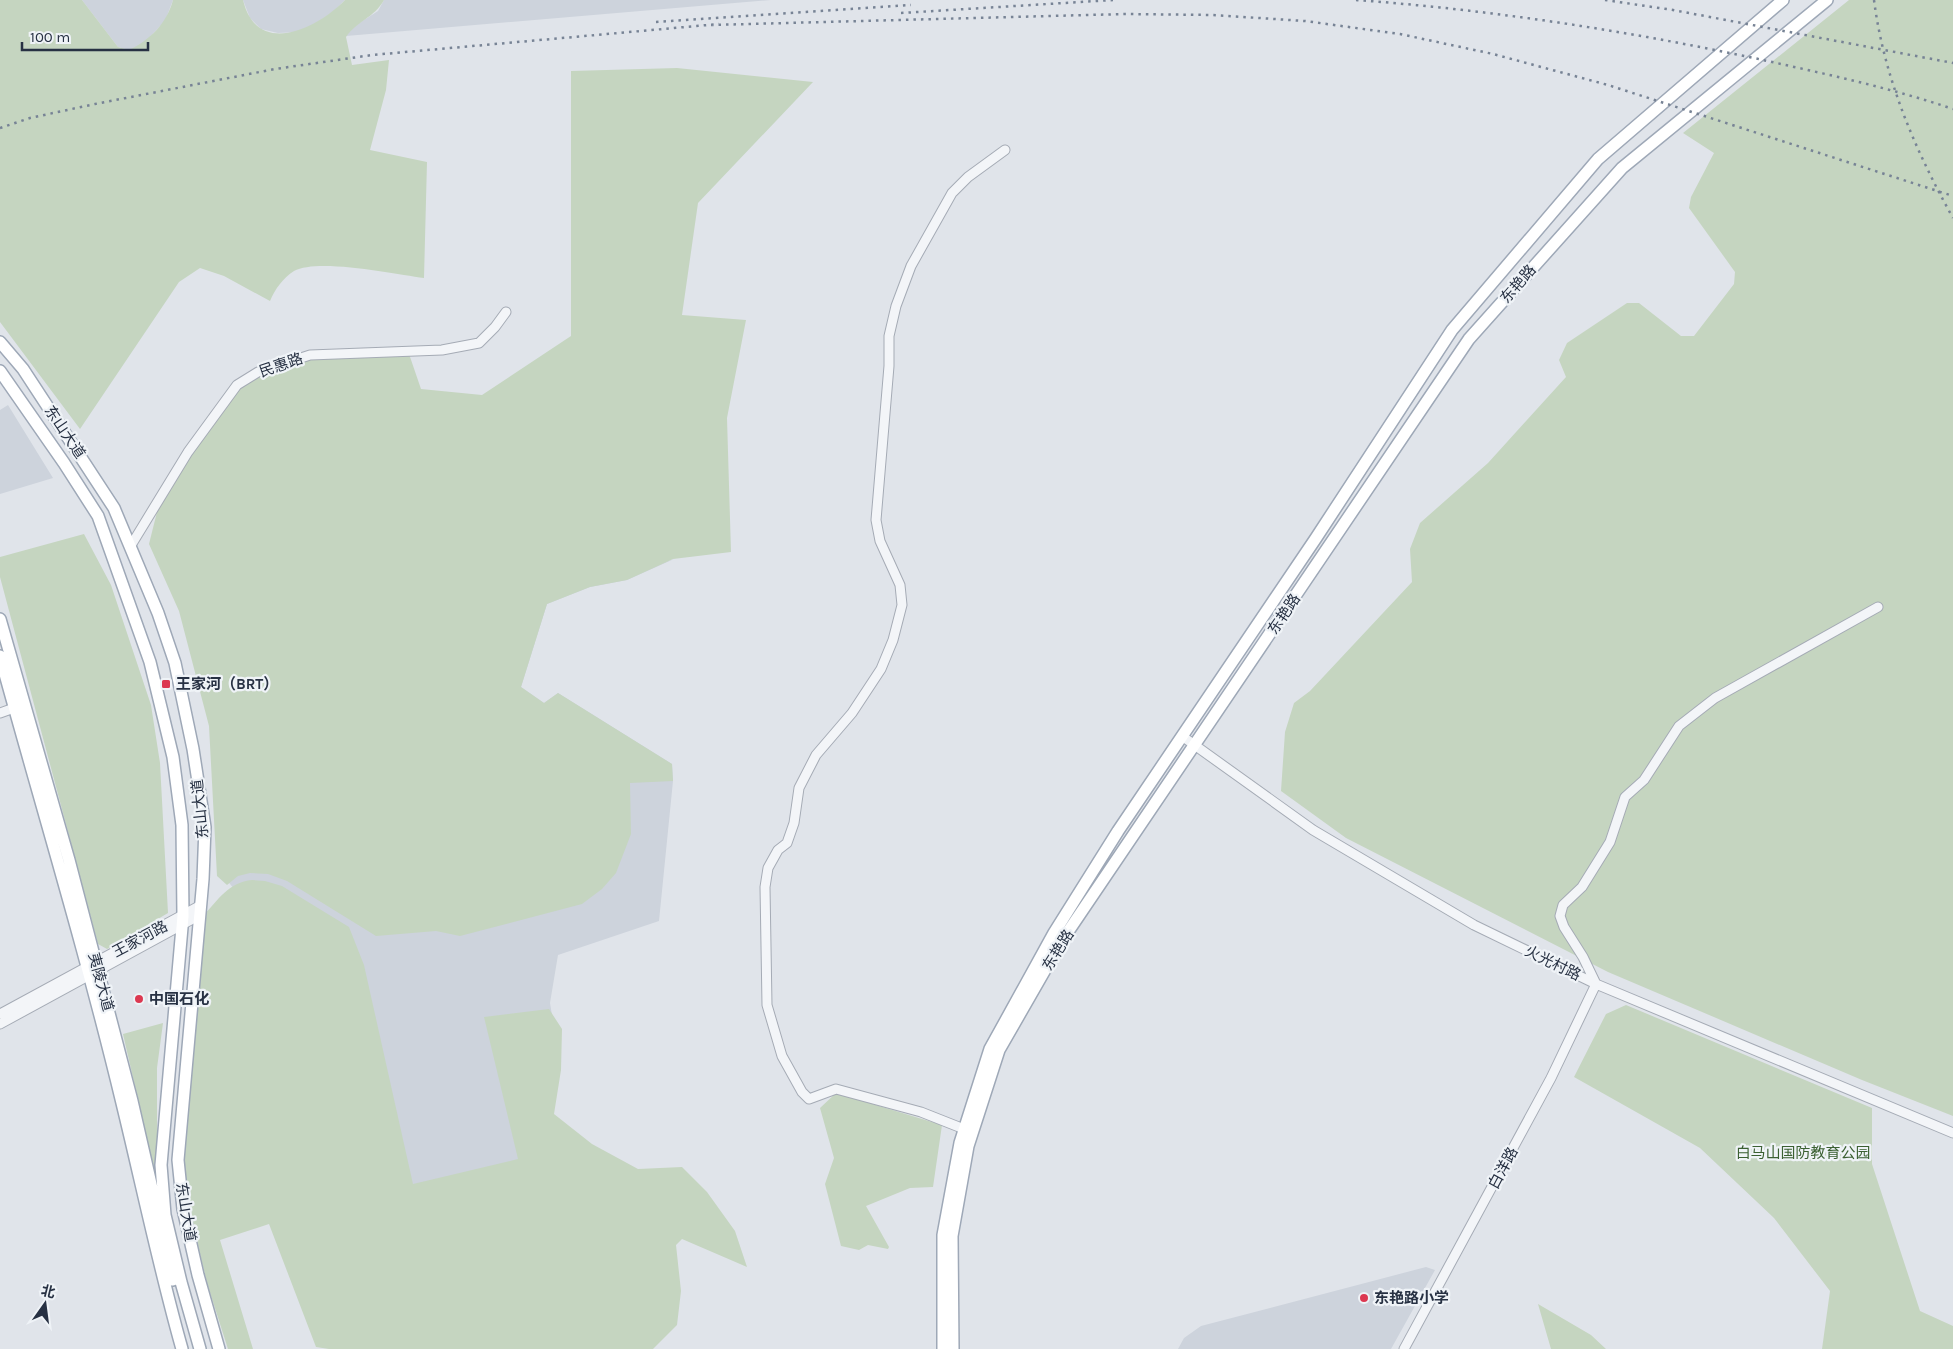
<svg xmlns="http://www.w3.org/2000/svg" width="1953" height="1349" font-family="Karla,'Noto Sans SC',sans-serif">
<rect width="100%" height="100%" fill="#e0e4ea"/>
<!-- built -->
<path fill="#cdd3dc" d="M82,0h91l-8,21 -22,23 -14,6 -11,-3z
M243,0h102l-11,11 -20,14 -16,7 -20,1 -17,-4 -11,-11z
M384,0h387l-425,36 7,-9 25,-16z
M8,405l45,73 -53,16v-84z
M674,559l-47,21 -37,7 -43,17 -26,83 23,16 14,-10 114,71 1,17 -14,140 -101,34 -8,48 11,67 -14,23 -1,48 -115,96 -162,-305 -52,-64 101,-193z
M1426,1267l9,3 -44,79h-213l6,-11 17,-12z"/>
<!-- green -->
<path fill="#c5d5c0" d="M0,0h82l36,47 11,3c21,-10 38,-27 44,-50h70c14,58 74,29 102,0h39c-10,18 -27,21 -38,37l6,28 37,-5 -3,30 -16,60 57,12 -3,116c-30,-4 -106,-20 -130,-7 -11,7 -19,18 -24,30l-46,-25 -24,-8 -21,14 -99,147 -80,-107z
M1849,0h104v1116l-91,-36 -254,-108 -262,-134 -65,-47 4,-59 9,-29 16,-12 102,-109 -2,-33 10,-26 68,-60 78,-86 -7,-17 8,-17 60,-40h12l42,33h13l40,-52 1,-12 -46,-64 2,-11 23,-44 -31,-20z
M677,68l136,14 -115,121 -16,112 64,5 -19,98 4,134 -58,7 -46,21 -37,7 -43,17 -26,83 23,16 14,-10 114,71 1,17 -43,2 1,51 -15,39 -14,16 -20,15 -122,32 -24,-5 -60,5 -89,-55 -19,-7 -18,-1 -12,3 -11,9 -10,-9 -8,-150 -30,-115 -30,-67 12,-48 76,-111 73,-30 98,-4 13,38 61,6 89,-59v-265z
M84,534l27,51 40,120 9,58 8,150 -61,36 -9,-5 -98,-367v-20z
M252,880l13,1 17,5 67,41 15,38 49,219 105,-25 -34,-142 65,-8 13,20 -1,41 -7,44 38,30 46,25 44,-2 25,25 28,39 12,36 -65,-28 -6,6 5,46 -4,34 -24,24h-324l-13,-2 -47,-123 -49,16 33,109h-25l-21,-66 -17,-71 -8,-51 21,-245c15,-16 26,-34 49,-36z
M1626,1005l246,103v56l48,147 33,15v23h-131l8,-58 -56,-73 -74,-70 -126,-71 32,-63z
M163,1023l-6,45v114l-34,-148z
M836,1093l106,32 -9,62 -23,1 -44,18 23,41 -1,2 -20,-4 -9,5 -18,-4 -16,-62 9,-26 -14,-50z
M1538,1304l53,31 15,14h-55z"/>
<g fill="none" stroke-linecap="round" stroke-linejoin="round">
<!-- minor casing -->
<g stroke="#a5abb5" stroke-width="11">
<path id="minor" d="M130,547l58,-95 49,-67 21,-13 52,-17 132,-5 37,-7 16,-16 11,-15
M0,713l14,-5
M1182,736l131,94 161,95 122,59 357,149
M0,1014l201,-109
M0,1024l200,-109
M964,1129l-43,-17 -85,-23 -27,10 -7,-7 -20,-36 -15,-51 -2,-118 3,-19 10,-18 9,-7 7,-20 5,-35 17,-33 36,-42 29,-44 12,-29 9,-35 -2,-20 -20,-44 -4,-21 13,-154v-30l7,-30 15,-40 41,-73 16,-16 37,-27
M1404,1349l147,-271 45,-94 -13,-27 -19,-30 -4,-11 3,-11 19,-18 28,-45 15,-45 19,-17 35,-54 36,-28 163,-91"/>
</g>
<!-- major casing -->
<g stroke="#9ea8b7" stroke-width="14">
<path id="major" d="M0,342l23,27 91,139 44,105 17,50 18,86 12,78 -2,52 -25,281 5,49 15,66 21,74
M0,371l64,92 34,53 52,146 23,95 9,68 1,91 -22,249 4,50 16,67 19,67
M0,619l69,241 63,241 41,179
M0,656c41,149 86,297 122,447 20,82 37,165 60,246
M943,1349v-114l17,-92 30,-94 64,-116 64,-102 198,-293 136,-208 146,-171 185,-159
M953,1349l-1,-113 16,-90 31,-96 62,-108 408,-603 153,-171 205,-168"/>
</g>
<!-- minor -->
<use href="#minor" stroke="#f3f5f8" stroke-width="9"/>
<!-- major -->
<use href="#major" stroke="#fff" stroke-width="11"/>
<!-- rail -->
<path stroke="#778395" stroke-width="2.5" stroke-dasharray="2.5 5" stroke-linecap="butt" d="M1356,0c137,10 273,31 407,60 63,14 128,28 190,49
M1605,0l68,10 280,53
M1874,0c10,78 41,150 79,218
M901,13l212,-13
M656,22l255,-17
M711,25l414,-11 88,1 92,6 95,13 93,20 115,31 345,111
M0,128l30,-10 65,-14 180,-35 97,-14 347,-31"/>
</g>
<!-- markers -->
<g fill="#dc3851" stroke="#eff3f7" stroke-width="2">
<rect x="161" y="679" width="10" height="10" rx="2.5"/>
<circle cx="139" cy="999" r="5"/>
<circle cx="1364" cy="1298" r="5"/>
</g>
<g text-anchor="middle" stroke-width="4.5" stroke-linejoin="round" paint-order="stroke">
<!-- street labels -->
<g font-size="15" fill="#273143" stroke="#eff3f7">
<text transform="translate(1518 284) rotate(-49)" y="5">东艳路</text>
<text transform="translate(281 365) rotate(-19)" y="5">民惠路</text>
<text transform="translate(65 432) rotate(56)" y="5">东山大道</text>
<text transform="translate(1284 614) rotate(-56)" y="5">东艳路</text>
<text transform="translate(200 809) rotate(-96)" y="5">东山大道</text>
<text transform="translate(140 939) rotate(-28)" y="5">王家河路</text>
<text transform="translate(1058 950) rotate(-58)" y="5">东艳路</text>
<text transform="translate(1553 963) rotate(26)" y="5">火光村路</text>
<text transform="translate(101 982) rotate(75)" y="5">夷陵大道</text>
<text transform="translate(1503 1168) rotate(-62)" y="5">白洋路</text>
<text transform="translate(186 1212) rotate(81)" y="5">东山大道</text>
</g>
<!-- poi labels -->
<g font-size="15" font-weight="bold" fill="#273143" stroke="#eff3f7" text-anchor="start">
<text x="176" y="689">王家河（BRT）</text>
<text x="149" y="1004">中国石化</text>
<text x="1374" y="1303">东艳路小学</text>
</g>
<!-- park labels -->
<g font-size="15" fill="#3b6032" stroke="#eff3f7">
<text x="1803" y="1158">白马山国防教育公园</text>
</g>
</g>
<!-- north arrow -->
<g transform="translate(45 1304) rotate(14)" stroke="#eff3f7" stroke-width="4" paint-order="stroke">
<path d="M0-4L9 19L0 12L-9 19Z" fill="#273143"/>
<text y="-8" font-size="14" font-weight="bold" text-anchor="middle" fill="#273143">北</text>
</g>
<!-- scale -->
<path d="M22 42v8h126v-8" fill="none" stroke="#273143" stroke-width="2.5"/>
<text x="30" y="42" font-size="15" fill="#273143" stroke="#eff3f7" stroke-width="4" paint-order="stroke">100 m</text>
</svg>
